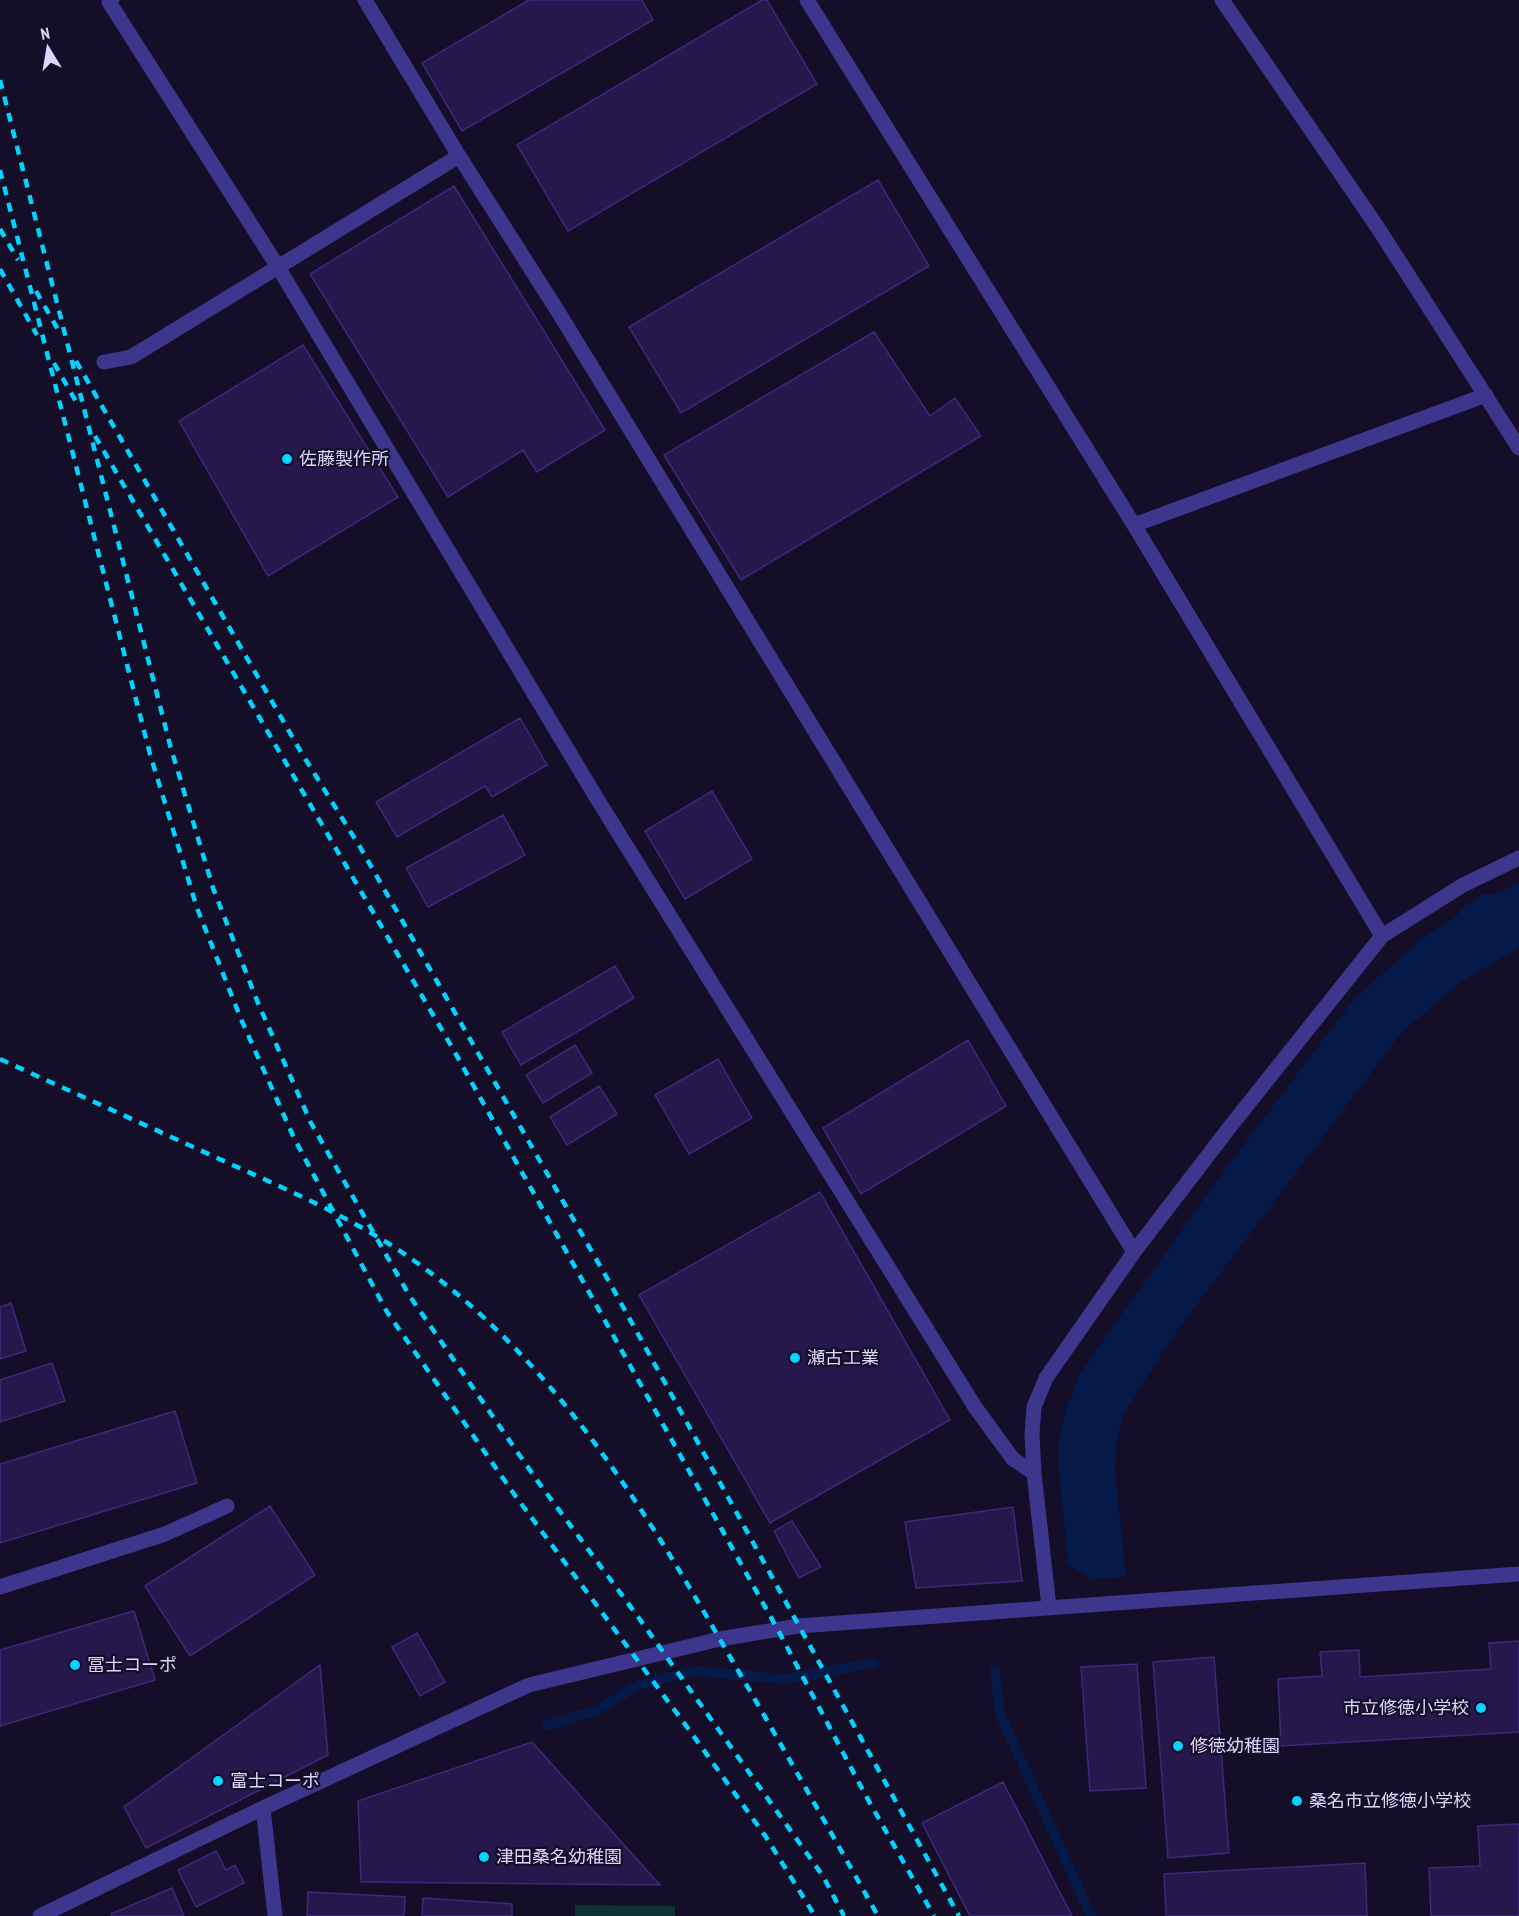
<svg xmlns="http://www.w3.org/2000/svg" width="1519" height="1916" font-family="'PT Sans Narrow','Noto Sans JP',sans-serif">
<rect width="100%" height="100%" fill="#140e29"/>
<!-- green -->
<path fill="#103234" d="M575,1905l100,1v10h-100z"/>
<!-- water -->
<path fill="#061a4a" d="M1519,884v64l-60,35 -58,50 -230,306 -47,75 -7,25 -2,29 11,109 -33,2 -25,-14 -11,-114 8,-38 15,-40 144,-202 130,-172 66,-59 34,-22 13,-14 16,-10 9,1z"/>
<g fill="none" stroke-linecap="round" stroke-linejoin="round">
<!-- stream -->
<path stroke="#061a4a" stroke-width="10" d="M995,1670l5,44 91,202
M547,1725l48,-14 44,-26 56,-14 90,8 89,-16"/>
</g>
<!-- building -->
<path fill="#26184c" stroke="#3e287a" stroke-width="1.5" d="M529,0h113l11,20 -191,111 -40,-68z
M762,0h5l50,84 -249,147 -51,-86z
M878,180l51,86 -248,147 -52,-86z
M454,186l151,244 -68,42 -14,-22 -75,47 -138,-223z
M874,332l56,84 25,-18 26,38 -240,144 -77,-125z
M303,345l95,152 -130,79 -89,-155z
M520,718l27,47 -55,32 -7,-11 -88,51 -21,-35z
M712,791l40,68 -67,40 -40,-68z
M503,815l22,40 -97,52 -22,-39z
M615,966l19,32 -113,67 -19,-33z
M968,1040l38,66 -145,88 -38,-66z
M575,1045l17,28 -49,30 -17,-28z
M718,1059l34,59 -63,36 -34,-59z
M599,1086l18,28 -50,31 -17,-28z
M820,1192l130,228 -180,103 -131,-228z
M11,1303l15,48 -26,8v-52z
M52,1363l13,38 -65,21v-42z
M175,1411l22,72 -197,60v-79z
M270,1506l45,69 -125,81 -45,-70z
M1013,1507l9,74 -106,7 -11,-66z
M792,1521l29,46 -22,11 -25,-47z
M134,1611l21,69 -155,46v-76z
M417,1633l28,49 -25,14 -28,-49z
M1519,1641v91l-238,14 -3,-67 44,-3 -2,-24 39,-2 1,27 131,-8 -2,-26z
M1214,1657l15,196 -61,5 -15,-196z
M1137,1664l9,124 -56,3 -9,-124z
M320,1665l8,90 -182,93 -22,-41z
M532,1742l128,143 -299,-3 -3,-81z
M1003,1782l69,134h-102l-48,-93z
M1519,1824v92h-88l-2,-48 51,-2 -2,-40z
M216,1851l10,19 9,-5 9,18 -48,24 -18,-37z
M1365,1863l2,53h-201l-2,-42z
M172,1888l12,28h-72l-1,-2z
M308,1892l97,5 -1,19h-97z
M423,1898l89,6v12h-90z"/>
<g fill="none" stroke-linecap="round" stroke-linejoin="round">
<!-- service -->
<path stroke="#3e358c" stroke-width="15" d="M104,362l27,-5 147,-90
M0,1587l165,-53 62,-28"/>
<!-- minor -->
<path stroke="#3e358c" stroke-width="15" d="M112,0l-3,2 169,265 318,530 379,610 38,52 21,14
M365,0l94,156 98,154 577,942
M807,0l327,525 248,411
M1222,0l156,228 141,220
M278,267l181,-111
M1134,525l352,-130
M1049,1607l-15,-134 -2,-39 2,-27 12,-29 88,-126 95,-124 153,-192 81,-51 56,-27
M263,1808l12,108
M40,1916l223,-108 266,-123 191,-46 78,-13 721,-52"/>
<!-- rail -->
<path stroke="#02d4ff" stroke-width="4.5" stroke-dasharray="9 8" stroke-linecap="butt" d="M0,80l170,665 43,143 45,115 53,120 98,172 127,184 100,135 187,262 21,40
M0,170l150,584 47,154 44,111 53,119 93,174 127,182 176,237 76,106 49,79
M0,229l18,31
M0,269l37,66
M36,291l24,42
M76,361l225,391 59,95 251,438 348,631
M54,363l24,42
M95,436l358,613 325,581 88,166 68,120
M0,1059c72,33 143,65 215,98 62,28 125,55 182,92 150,99 245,255 332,406 51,87 100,174 149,261"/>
</g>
<!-- markers -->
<g fill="#02d4ff" stroke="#140e29" stroke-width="2">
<circle cx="287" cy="459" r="6"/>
<circle cx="795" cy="1358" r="6"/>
<circle cx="75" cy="1665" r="6"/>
<circle cx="1481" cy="1708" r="6"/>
<circle cx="1178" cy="1746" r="6"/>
<circle cx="218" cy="1781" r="6"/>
<circle cx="1297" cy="1801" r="6"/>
<circle cx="484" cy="1857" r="6"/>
</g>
<g text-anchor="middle" stroke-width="4.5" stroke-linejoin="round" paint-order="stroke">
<!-- poi labels -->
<g font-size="18" fill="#ddd6ff" stroke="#140e29" text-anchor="start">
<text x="299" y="465">佐藤製作所</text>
<text x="807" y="1364">瀬古工業</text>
<text x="87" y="1671">冨士コーポ</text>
<text x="1469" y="1714" text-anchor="end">市立修徳小学校</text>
<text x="1190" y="1752">修徳幼稚園</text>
<text x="230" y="1787">富士コーポ</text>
<text x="1309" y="1807">桑名市立修徳小学校</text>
<text x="496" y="1863">津田桑名幼稚園</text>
</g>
</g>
<!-- north arrow -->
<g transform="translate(48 48) rotate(349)" stroke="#140e29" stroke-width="4.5" paint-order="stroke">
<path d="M0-4.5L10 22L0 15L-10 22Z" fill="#ddd6ff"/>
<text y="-9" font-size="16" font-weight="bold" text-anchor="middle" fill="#ddd6ff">N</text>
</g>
</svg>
